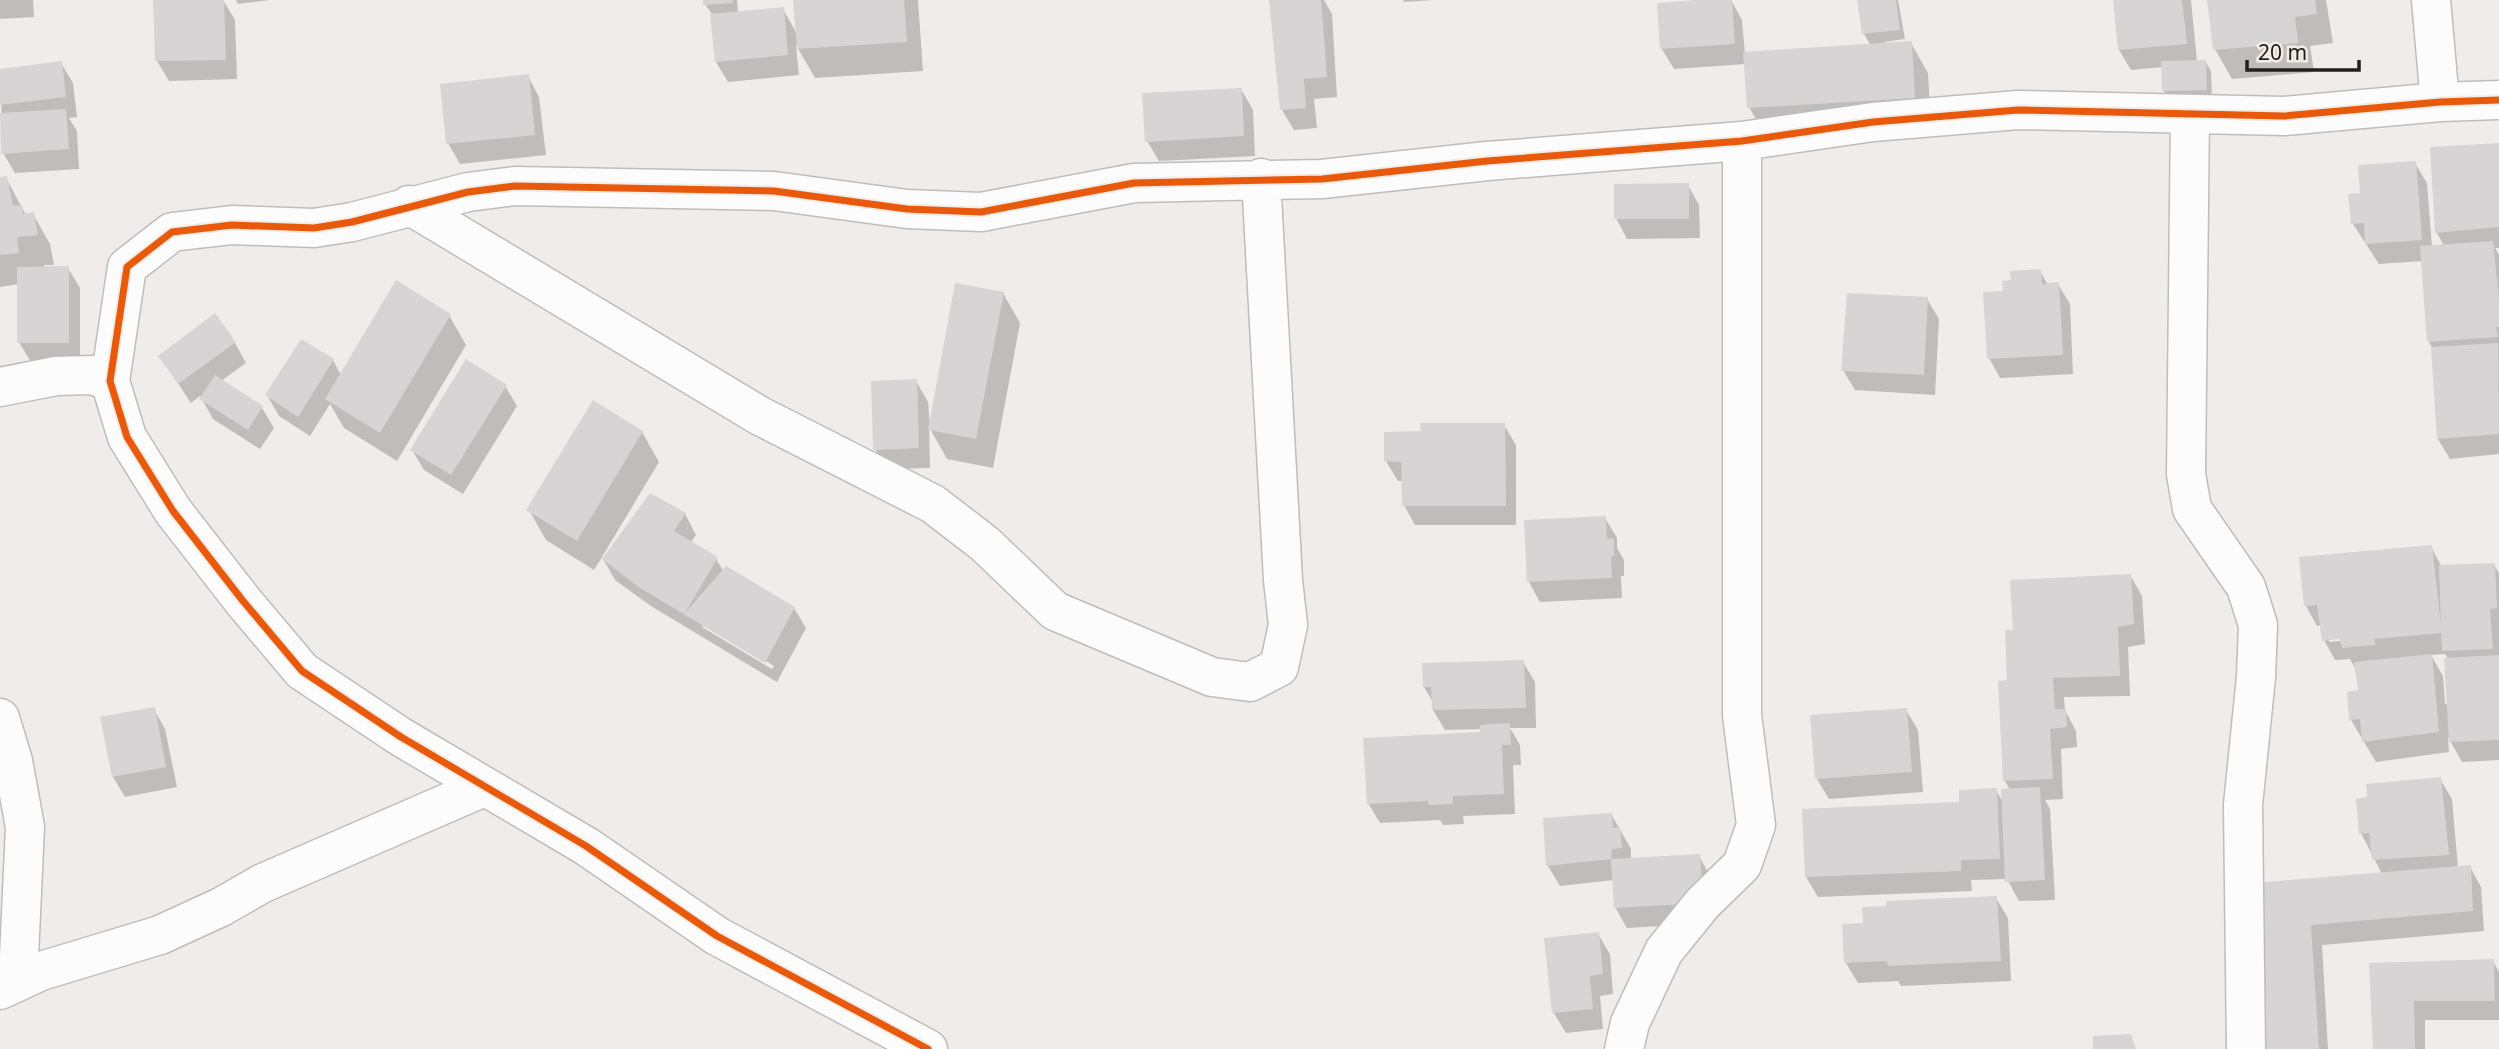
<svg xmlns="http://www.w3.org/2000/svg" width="2499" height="1049" font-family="'Noto Sans',sans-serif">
<rect width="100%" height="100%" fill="#efecea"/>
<!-- shadow -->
<path fill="#0003" fill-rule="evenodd" d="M0,0h33l1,17 -34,2z
M205,0h18l12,20 2,59 -68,2 -12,-20z
M236,0h34l-32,4z
M704,0h33l1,13 45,-4 14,25 -2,-34h123l5,71 -108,7 -19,-33 3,30 -71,7 -12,-20 -4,-48 -7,-10z
M1271,0h53l8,14 5,83 -23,2 3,29 -23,2 -12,-20z
M1403,0h31l-30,2z
M1721,0h10l11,20 3,34 126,-8 -7,-12 -5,-34h39l7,39 -21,3 1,3 26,-2 17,30 3,54 -165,10 -17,-30 -3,-43 -72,5 -12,-20z
M2115,0h76l6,62 8,-1 6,10 1,29h-43l-6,-10v-23l-32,3 -12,-20z
M2208,0h118l7,43 -23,3 4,26 -82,7 -17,-30z
M61,63l12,20 4,34 -8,1 8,13 2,38 -64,4 -12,-20 -3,-82z
M528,76l11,21 7,58 -86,9 -12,-21z
M1241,89l12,21 2,46 -96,5 -12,-20z
M2499,145v103h-4l4,7v199l-49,5 -12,-20 -5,-90 -4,-7 -6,-81 -44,3 -26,-40 9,-29 53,-32 12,20 5,64 12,-1 -7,-13z
M6,178l20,37 7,-1 17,30 4,21h-10v3h24l12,20v74h-49l-12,-20v-58l-19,3v-108z
M1688,185l11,20 1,33 -73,1 -11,-21z
M2040,271l8,14 10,-1 12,20 3,70 -73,4 -11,-20 15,-66z
M1003,293l17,30 -27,145 -46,-9 -18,-32 1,41 -43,1 -12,-20 41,-68 12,21 2,25z
M1927,299l12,20 -4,76 -80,-5 -12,-20z
M449,315l17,30 -69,116 -53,-33 -14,-24 -20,32 -31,-20 -12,-21 66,-35 8,15z
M235,343l11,20 -25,18 41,27 12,20 -14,21 -47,-30 -13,-23 -9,7 -31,-47z
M505,386l12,20 -54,88 -39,-24 -12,-20z
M1504,425l12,20v80h-101l-11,-20 -1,-24h-5l-12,-20 37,-28z
M642,432l17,30 -57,95 2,1 81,-44 11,21 -6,8 26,16 8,13 70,36 12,20 -29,54 -126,-76 -36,-26 -13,-23 -8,13 -48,-30 -17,-30zM705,624l69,42 -2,3 -70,-42z
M1605,518l12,20v10l7,12v16h-3l1,22 -82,4 -11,-20z
M2431,547l11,20 52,-2 5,8v187l-37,2 -14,-25 1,15 -73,10 -25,-42 9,-28 -5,-24 -5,-9 -15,1 -11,-20 -2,-15 -5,1 -11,-20zM2348,636l1,4 -20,2v-4zM2445,654l4,6v44h-4l-2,-28 -12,-21z
M2130,575l12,21 3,48 -17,3 2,49 -66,1 1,13 11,21 1,16 -16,2 2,50 -18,1 5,9 5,91 -36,1 -12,-22 -36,1 1,11 -154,6 -12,-20 190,-87 8,14 6,-14 -5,-9 4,-99 6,-50z
M1523,662l12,20 1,46h-26l10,17 1,20h-8l2,49 -52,2 1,8 -21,1 -3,-5 -60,3 -12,-20 114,-69v-5l-37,1 -12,-20v-8l-9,-15z
M154,709l11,20 12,58 -52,10 -12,-20z
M1906,710l12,20 5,62 -94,7 -12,-20z
M2440,779l12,20 6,69 12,-1 11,20 3,44 -162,14 6,104h-64l-8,-164 126,-11 -21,-41z
M1611,814l20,35v10l68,-3 11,20 3,47 -86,5 -12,-21 -1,-27 -54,6 -12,-20z
M1996,898l12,20 3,63 -110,5 -3,-5 -40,2 -12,-20 19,-39z
M1598,934l12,20 3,40 -13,2 3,33 -37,4 -12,-20z
M2493,961l6,11v48h-74v29h-50l-4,-85z"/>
<!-- building -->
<path fill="#d6d4d5" d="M153,0h71l2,60 -71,1z
M703,0h30v3l-30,2z
M793,0h111l3,42 -110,7z
M1269,0h52l6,77 -23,2 2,29 -26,2z
M1695,0h37l3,44 -75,5 -3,-46z
M1857,0h39l4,30 -38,4z
M2113,0h69l5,44 -69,6z
M2207,0h108l2,14 -22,3 3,26 -85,7z
M784,7l4,48 -73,7 -5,-48z
M1912,41l3,57 -168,10 -4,-56z
M2206,60l1,30 -45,1 -1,-30z
M62,61l4,36 -66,8v-36z
M529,74l6,61 -89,9 -6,-60z
M1242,88l2,48 -99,6 -3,-49z
M66,109l3,40 -68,5 -1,-41z
M2499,143v84l-64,6 -5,-86z
M2416,161l6,79 -57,4 -1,-21 -13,1 -3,-30 12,-1 -2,-28z
M7,176l6,30 9,-1 1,9 11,-2 4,23 -21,2 2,16 -19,2v-78z
M1689,183v36h-75v-35z
M2493,241l6,59v27h-3l2,10 -71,5 -7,-96z
M69,266v77h-52v-76z
M2041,269l1,15 17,-2 4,73 -76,4 -4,-67 20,-1 -1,-10 9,-1 -1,-9z
M396,280l55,34 -71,119 -55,-34z
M955,283l49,9 -28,147 -48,-9z
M1847,293l81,4 -4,78 -83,-4z
M215,313l21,29 -58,42 -20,-28z
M301,339l33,20 -36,58 -33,-22z
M2498,343l1,91 -62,5 -6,-92z
M466,359l41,26 -56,90 -41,-25z
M215,375l48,31 -15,24 -49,-31z
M917,379l2,69 -46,2 -2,-69z
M593,400l50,31 -66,110 -51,-31z
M1420,423h85l1,83h-104l-1,-44 -17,-1v-29l37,-1z
M650,493l36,20 -12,18 44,26 -33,56 41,-47 69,41 -30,56 -128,-77 -35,-27z
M1606,516l1,23 7,-1v18h-3l1,22 -85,4 -3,-62z
M2432,545l9,81 -2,-61 56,-2 2,45 -7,1 3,40 -51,2 -1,-18 -67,6 2,6 -34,3 -2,-9 -18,2 -5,-36 -13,1 -5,-49z
M2131,574l3,50 -16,3 2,49 -67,2 2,31h11l1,18 -17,2 3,50 -50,2 -5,-100 9,-1 -2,-50h8l-3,-50z
M2432,654l7,78 -77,10 -2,-23 -11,1 -2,-28 11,-2 -4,-28z
M2499,655v85l-50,2 -5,-84z
M1524,660l2,48 -94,2 -1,-23h-8l-1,-24z
M155,707l11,60 -54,10 -12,-60z
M1907,708l5,64 -97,7 -5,-64z
M1510,723l1,22h-9l2,49 -51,2v8l-24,1 -1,-4 -61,3 -4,-66 117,-6v-7z
M2441,777l8,78 -77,5 -3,-27 -10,1 -3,-35 11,-2 -1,-13z
M2040,787l5,93 -40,2 -4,-93z
M1997,788l3,71 -39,1v11l-156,6 -3,-68 157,-7v-12z
M1612,813l1,15 7,-1 2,21 -10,1 -1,10 -65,7 -3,-48z
M1700,854l3,49 -89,5 -3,-49z
M2471,865l2,46 -162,14 8,124h-56l-9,-166z
M1997,896l4,65 -113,5 -1,-5 -43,2 -2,-39 21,-1 -1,-16 24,-1v-5z
M1599,932l4,42 -13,2 3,33 -41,4 -8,-75z
M2494,959l1,42h-81l1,48h-42l-4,-86z
M2131,1034l5,15h-43v-13z"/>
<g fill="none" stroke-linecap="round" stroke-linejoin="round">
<!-- minor casing -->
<g stroke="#bfbdbb" stroke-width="41">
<path id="minor" d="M2431,0l9,102
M2190,114l-4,360 6,35 54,78 12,38 -2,52 -13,128 3,244
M409,205l351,211 173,88 52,40 70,67 157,66 38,5 29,-15 9,-42 -5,-45 -22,-402
M0,387l56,-11 35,-1 19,6
M0,718l13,43 12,66 -7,152
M0,990l41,-19 119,-36 61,-28 42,-24 221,-96
M928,1049l-211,-113 -131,-90 -185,-109 -99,-66 -59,-70 -70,-90 -46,-74 -17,-56 17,-114 45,-35 60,-7 82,3 38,-6 116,-30 47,-6 259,5 133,18 74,3 153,-29 188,-4 165,-18 255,-20 131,-19 145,-12 266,6 156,-14 59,-2
M1624,1049l6,-26 34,-72 39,-48 39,-38 14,-40 -14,-110v-574"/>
</g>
<!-- minor -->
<use href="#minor" stroke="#fdfcfc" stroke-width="38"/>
<!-- cycleway casing -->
<g stroke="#f2ece7" stroke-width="11">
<path id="cycleway" d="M928,1049l-211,-113 -131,-90 -185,-109 -99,-66 -59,-70 -70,-90 -46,-74 -17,-56 17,-114 45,-35 60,-7 82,3 38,-6 116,-30 47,-6 259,5 133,18 74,3 153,-29 188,-4 165,-18 255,-20 131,-19 145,-12 266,6 156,-14 59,-2"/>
</g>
<!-- cycleway -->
<use href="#cycleway" stroke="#e8590c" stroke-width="7"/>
</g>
<!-- scale -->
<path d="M2247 60v10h112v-10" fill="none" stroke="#22201e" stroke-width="3.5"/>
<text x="2258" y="60" font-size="21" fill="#22201e" stroke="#f2ece7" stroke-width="5" paint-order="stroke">20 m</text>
</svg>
